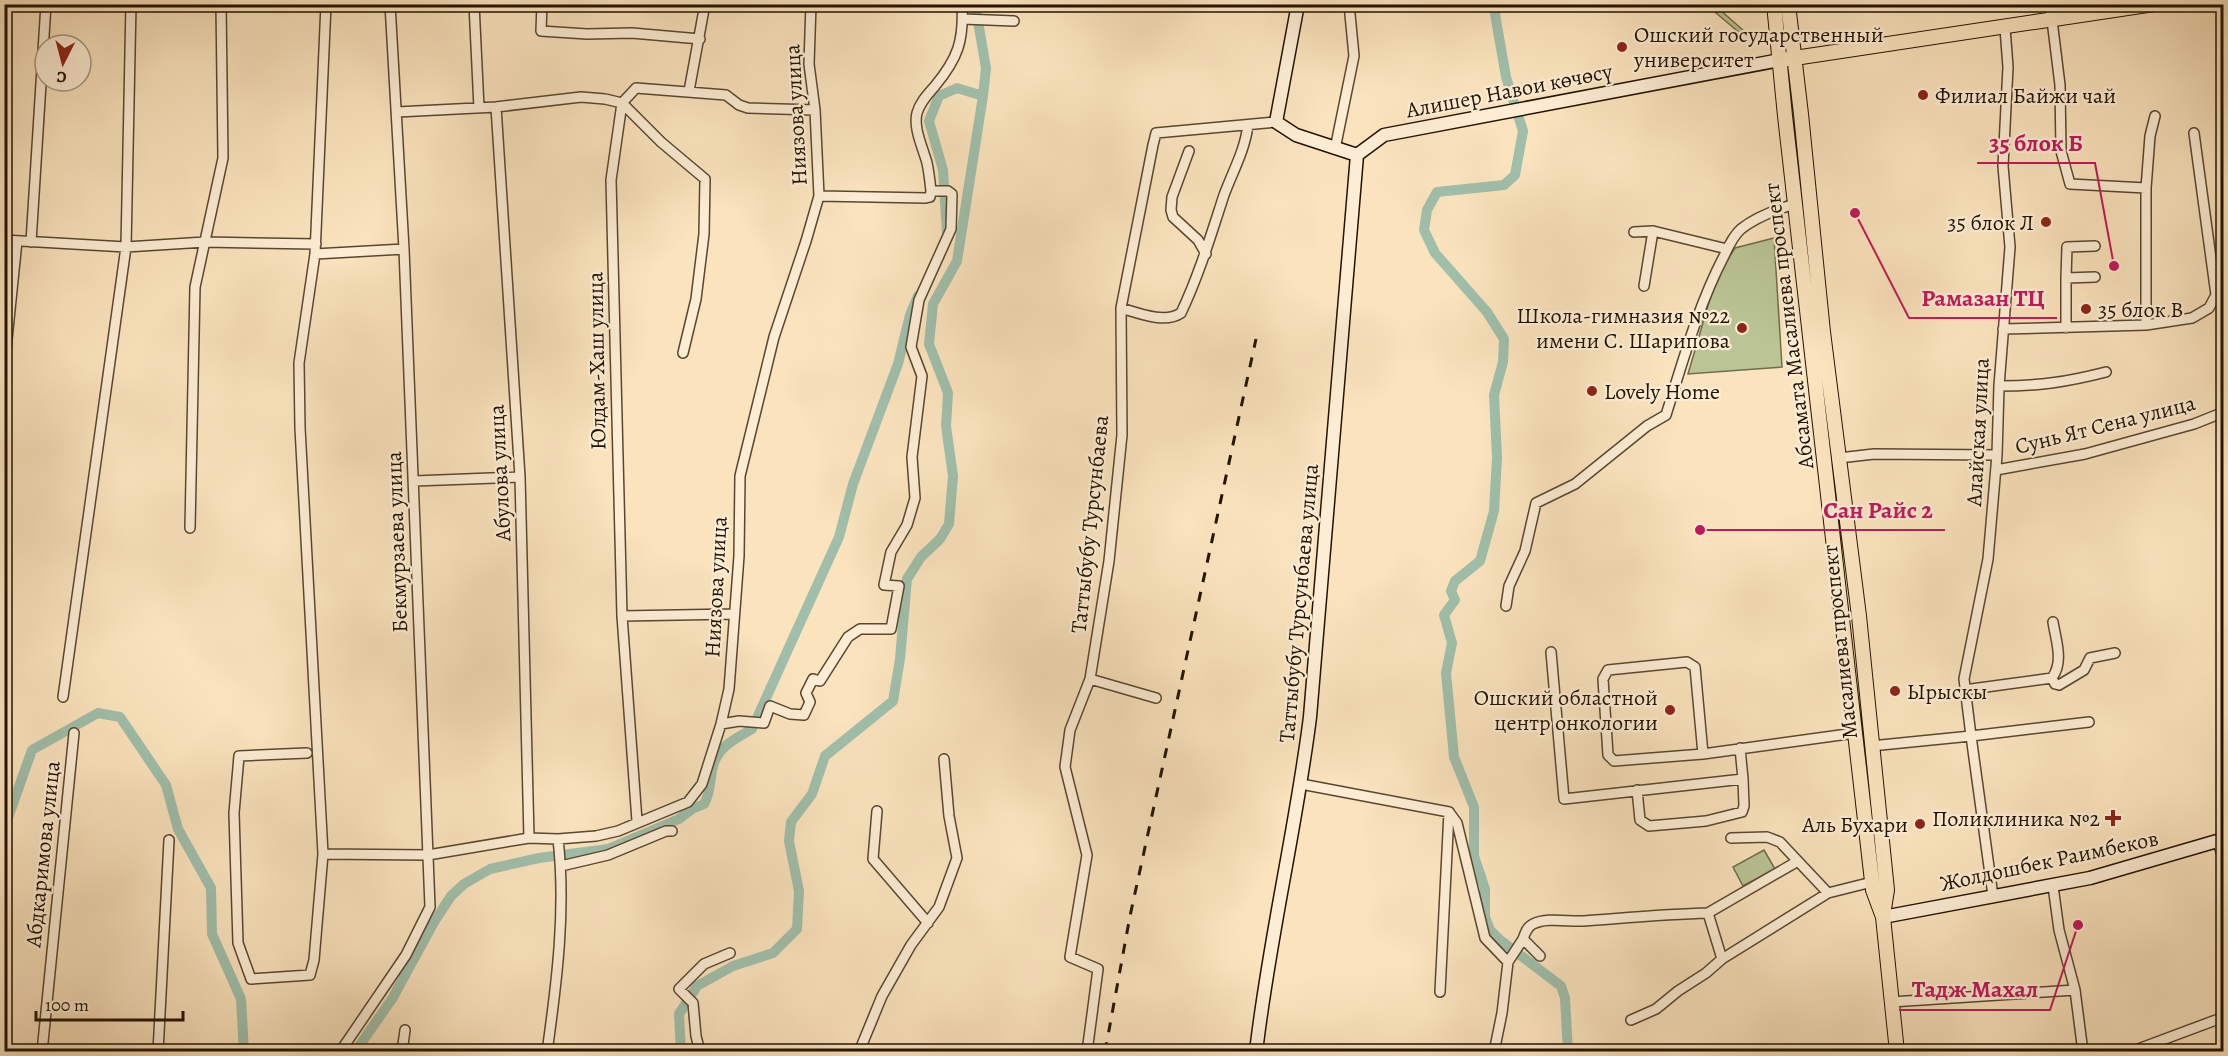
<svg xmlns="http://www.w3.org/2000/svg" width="2228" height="1056" font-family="Alegreya,serif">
<defs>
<pattern id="grass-tufts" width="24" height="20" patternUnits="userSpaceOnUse" patternTransform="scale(1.5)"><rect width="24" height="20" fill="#bac494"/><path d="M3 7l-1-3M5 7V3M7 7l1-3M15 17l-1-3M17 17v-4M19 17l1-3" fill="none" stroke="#a0a87e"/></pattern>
</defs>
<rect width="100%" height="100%" fill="#fae3bd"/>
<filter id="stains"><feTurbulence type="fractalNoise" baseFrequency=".00333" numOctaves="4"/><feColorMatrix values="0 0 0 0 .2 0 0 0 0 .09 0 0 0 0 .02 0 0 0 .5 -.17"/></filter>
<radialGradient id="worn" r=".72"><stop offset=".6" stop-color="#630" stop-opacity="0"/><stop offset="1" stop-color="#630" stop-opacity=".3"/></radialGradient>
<!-- grass -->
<path fill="url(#grass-tufts)" stroke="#6e6c4a" stroke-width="1.5" d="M1719,9l25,22 -3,3 -25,-21z"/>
<!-- garden -->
<path fill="#bac494" stroke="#6e6c4a" stroke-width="1.5" d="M1774,238l8,129 -94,7 28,-96 19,-30z
M1764,850l11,19 -32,17 -10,-19z"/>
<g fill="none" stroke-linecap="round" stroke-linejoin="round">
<!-- canal -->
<path stroke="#9fbfab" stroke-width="10" d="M1498,4l-3,10 11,63 17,54 -8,44 -11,10 -67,7 -10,18 -3,20 11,23 52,59 17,27 -1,23 -9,33 3,63 -3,53 -14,50 -25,20 -4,10 4,9 -11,15 8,28 -6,30 8,84 20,50v49l11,33v28l5,13 10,10 61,46 4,12 3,54
M947,233l-4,-63 -14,-49 10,-25 18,-8 26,8
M4,829l28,-79 66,-37 22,4 46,68 12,44 33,59 1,46 29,65 3,53
M355,1052l37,-53 42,-77 17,-26 13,-12 26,-15 49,-11 69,-9 71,-30 13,-10 12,-5c8,-13 5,-27 10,-41 6,-18 23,-25 38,-34l87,-192 14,-53 45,-120 12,-49 8,-19
M681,1052l-2,-38 18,-28 36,-20 40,-13 24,-24 2,-38 -10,-50 2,-19 21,-28 13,-38 68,-55 7,-42 7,-80 14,-22 19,-18 9,-15 4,-48 -7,-50 2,-33 -19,-49 4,-40 24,-43 26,-165 3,-28 -11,-64"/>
<!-- street casing -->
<g stroke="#584730" stroke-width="12">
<path id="street" d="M474,4l5,104
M542,4l-1,27 46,3 45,-1 68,6
M2050,4l10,81 1,66 9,33 76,4
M963,19l51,2
M689,91l16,-87
M496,107l24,370 9,361
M397,112l99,-5 85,-10 24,2 17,4 39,39 44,37 -1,55 -8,65 -13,54
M1335,149l19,-93 -5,-52
M1189,151l-17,46 -1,13 2,7 25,23 8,14
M931,191c-1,-9 -2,-19 -4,-28 -4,-15 -14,-35 -10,-50 3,-11 11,-19 18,-27 23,-28 29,-45 27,-82
M819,196l107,2 4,-1 1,-6
M1634,232l19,-1 74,18
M4,240l122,7 79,-5 111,2
M31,242l15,-238
M315,254l89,-5
M2066,278l1,-31 28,-1
M1644,286l9,-55
M1121,308c17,5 44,16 60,5 18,-38 30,-78 43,-118 9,-24 21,-45 24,-70
M2146,325v-137l4,-52 5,-20
M2066,328v-50l29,-1
M2003,329l143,-4 46,-7 17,-10 7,-13 -22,-162
M4,369l13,-128
M1999,386c40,0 68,-4 107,-14
M1839,458l35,-4 123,1
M1996,470l89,-16 109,-30 30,-12
M414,481l106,-4
M190,528l5,-241 28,-129 -2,-154
M1506,606l3,-20 16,-35 11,-48 39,-19 72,-58 19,-11c17,-54 32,-109 58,-159 4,-9 10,-21 17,-27 15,-12 37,-20 54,-25
M622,616l111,-2
M1551,652l13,147 179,-20 -3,-31
M2052,678l3,6 4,1 25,-15 6,-12 25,-5
M1090,679l66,19
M1964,690l88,-12c12,-16 4,-37 1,-56
M63,697l63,-450 5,-243
M721,724l18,-3 25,2 6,-17 20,8 14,1 6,-13 -4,-9 7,-14 7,2 28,-44 12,-8h31l8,-43 -15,-1 7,-33 16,-27 8,-27 -3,-41 10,-81 -11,-29 8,-47 32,-71 1,-35 -4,-3h-17
M1871,746l100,-10 -7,-57 24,-120 9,-104 2,-69 11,-139 -7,-81 5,-99 -3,-39
M307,753l-68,3 -5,57 4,130 13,36 59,-4 4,-15 9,-106 -23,-426 -1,-65 16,-109 11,-250
M1703,754l-8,-87 -8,-5 -79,8 -5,9 5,76 6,6 89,-7 152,-21
M1301,784l148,28 -9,180
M1637,790l3,30 9,6 57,-5 36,-9 2,-6 -1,-27
M877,811l-4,48 55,64
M1449,812l8,11 28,115 23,24
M637,821l-15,-205 -11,-436 11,-77 14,-15 90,7 13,10 9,3 67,2
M1731,838l36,-1 13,5 48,51
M2217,841l7,18
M323,854l105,1 101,-17 29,1 38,-3 22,-5 70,-29 14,-18 19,-60 8,-35 10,-133 1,-80 34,-139 32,-96 13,-45 -4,-86 -6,-46 2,-60
M561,866l47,-11 58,-24h6
M2053,886l6,44 16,60 8,62
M1993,896l-22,-160 118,-14
M1708,913l90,-52
M1540,956l-17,-17c2,-6 4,-12 10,-15 14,-7 36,-2 51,-3 41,-3 83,-7 124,-8l14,46
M1891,1002l184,-12
M1631,1020l25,-11 22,-18 28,-18 16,-14 106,-66 44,-11
M42,1052l32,-319
M158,1052l11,-212
M340,1052l66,-97 24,-48 -26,-658 -14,-245
M402,1052l3,-22
M547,1052c10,-71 19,-143 11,-213
M700,1052l-4,-16 -3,-33 -14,-14 25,-25 26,-11
M859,1052l23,-56 29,-51 28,-38 18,-49 -8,-42 -5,-57
M1087,1052l11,-83 -28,-12 17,-102 -22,-88 5,-37 20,-51 19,-118 13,-126 -1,-127 32,-163 3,-12 120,-11
M1494,1052l8,-39 6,-51 15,-23
M2130,1052l94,-35"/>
</g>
<!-- secondary casing -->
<g stroke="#221301" stroke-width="15">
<path id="secondary" d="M1298,4l-22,118 20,13 61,20
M1357,155l27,-20 396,-75
M1883,917l207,-39 134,-39
M1256,1052c13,-113 40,-223 54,-335l47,-562"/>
</g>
<!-- primary casing -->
<g stroke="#221301" stroke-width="16">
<path id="primary" d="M1774,4l11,112 70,617 18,157 10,27 14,135
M1788,4l13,110 22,218 36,284 28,274 -4,25
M1788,59l366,-55"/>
</g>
<!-- street -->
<use href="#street" stroke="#fcedd4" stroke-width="9"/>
<!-- secondary -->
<use href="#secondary" stroke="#fcedd4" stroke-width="12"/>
<!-- primary -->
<use href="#primary" stroke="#fae3bd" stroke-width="14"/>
<!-- rail -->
<path stroke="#221301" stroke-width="3" stroke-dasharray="10 10" stroke-linecap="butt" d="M1105,1052l25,-136 126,-577"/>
</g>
<!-- markers -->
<g fill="#8f2418" stroke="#fcedd4" stroke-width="2">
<circle cx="1622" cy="47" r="6"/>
<circle cx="1923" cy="95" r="6"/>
<circle cx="2046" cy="222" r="6"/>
<circle cx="2086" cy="309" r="6"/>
<circle cx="1742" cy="328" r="6"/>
<circle cx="1592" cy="391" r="6"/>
<circle cx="1895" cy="691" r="6"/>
<circle cx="1670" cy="710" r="6"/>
<path d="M2110 809h6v6h6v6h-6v6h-6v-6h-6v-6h6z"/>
<circle cx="1920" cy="824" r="6"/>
</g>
<g text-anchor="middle" stroke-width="4.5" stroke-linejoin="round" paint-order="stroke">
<!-- poi labels -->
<g font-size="22" fill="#221301" stroke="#fcedd4" text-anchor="start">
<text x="1634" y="42">Ошский государственный<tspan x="1634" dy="25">университет</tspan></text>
<text x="1935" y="103">Филиал Байжи чай</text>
<text x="2034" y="230" text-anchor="end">35 блок Л</text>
<text x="2098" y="317">35 блок В</text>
<text x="1730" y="323" text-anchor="end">Школа-гимназия №22<tspan x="1730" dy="25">имени С. Шарипова</tspan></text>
<text x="1604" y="399">Lovely Home</text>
<text x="1907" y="699">Ырыскы</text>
<text x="1658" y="705" text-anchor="end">Ошский областной<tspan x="1658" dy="25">центр онкологии</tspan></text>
<text x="2100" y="826" text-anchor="end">Поликлиника №2</text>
<text x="1908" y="832" text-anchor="end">Аль Бухари</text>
</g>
<!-- street labels -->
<g font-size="22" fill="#221301" stroke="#fcedd4">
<text transform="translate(1509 90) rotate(-11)" y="8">Алишер Навои көчөсү</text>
<text transform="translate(795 115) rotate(-93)" y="8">Ниязова улица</text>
<text transform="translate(1788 326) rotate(-97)" y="8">Абсамата Масалиева проспект</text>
<text transform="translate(596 361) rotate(-91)" y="8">Юлдам-Хаш улица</text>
<text transform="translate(2105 424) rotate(-14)" y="8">Сунь Ят Сена улица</text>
<text transform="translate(1977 432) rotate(-87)" y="8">Алайская улица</text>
<text transform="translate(499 473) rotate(-93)" y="8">Абулова улица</text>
<text transform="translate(1089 524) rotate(-84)" y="8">Таттыбубу Турсунбаева</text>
<text transform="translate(396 542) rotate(-92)" y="8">Бекмурзаева улица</text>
<text transform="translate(715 587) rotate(-87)" y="8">Ниязова улица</text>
<text transform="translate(1298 603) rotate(-85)" y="8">Таттыбубу Турсунбаева улица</text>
<text transform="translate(1839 642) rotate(-96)" y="8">Масалиева проспект</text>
<text transform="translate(42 854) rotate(-84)" y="8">Абдкаримова улица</text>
<text transform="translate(2049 860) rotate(-12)" y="8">Жолдошбек Раимбеков</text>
</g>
</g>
<!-- callouts -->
<path fill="none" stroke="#c2185b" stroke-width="2" d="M2114 266L2095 163H1977M1855 213L1909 318H2057M1700 530L1812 530H1945M2078 925L2050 1010H1899"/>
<g fill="#c2185b" stroke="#fcedd4" stroke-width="2">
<circle cx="2114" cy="266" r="6"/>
<circle cx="1855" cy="213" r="6"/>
<circle cx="1700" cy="530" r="6"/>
<circle cx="2078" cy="925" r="6"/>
</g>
<g font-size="24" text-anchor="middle" font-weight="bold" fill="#c2185b" stroke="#fcedd4" stroke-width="4.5" stroke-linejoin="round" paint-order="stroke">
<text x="2036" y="151">35 блок Б</text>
<text x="1983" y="306">Рамазан ТЦ</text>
<text x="1878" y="518">Сан Райс 2</text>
<text x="1975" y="997">Тадж Махал</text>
</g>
<!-- margin -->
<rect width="2228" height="1056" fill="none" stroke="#fae3bd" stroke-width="24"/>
<rect x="6" y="6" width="2216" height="1044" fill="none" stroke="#221301" stroke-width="3"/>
<rect x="12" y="12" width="2204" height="1032" fill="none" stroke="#221301" stroke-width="1.5"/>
<!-- north arrow -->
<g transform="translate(63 63) rotate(186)"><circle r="28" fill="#fcedd4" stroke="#a59680" stroke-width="1.5"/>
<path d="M0-4.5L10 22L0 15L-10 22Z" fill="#8f2418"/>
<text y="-9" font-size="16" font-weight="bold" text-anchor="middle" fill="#221301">С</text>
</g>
<!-- scale -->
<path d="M36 1011v9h147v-9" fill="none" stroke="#221301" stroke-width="3"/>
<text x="45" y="1011" font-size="18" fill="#221301" stroke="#fcedd4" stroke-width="4.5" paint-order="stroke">100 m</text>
<rect width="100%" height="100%" filter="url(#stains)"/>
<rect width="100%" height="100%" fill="url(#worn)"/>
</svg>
